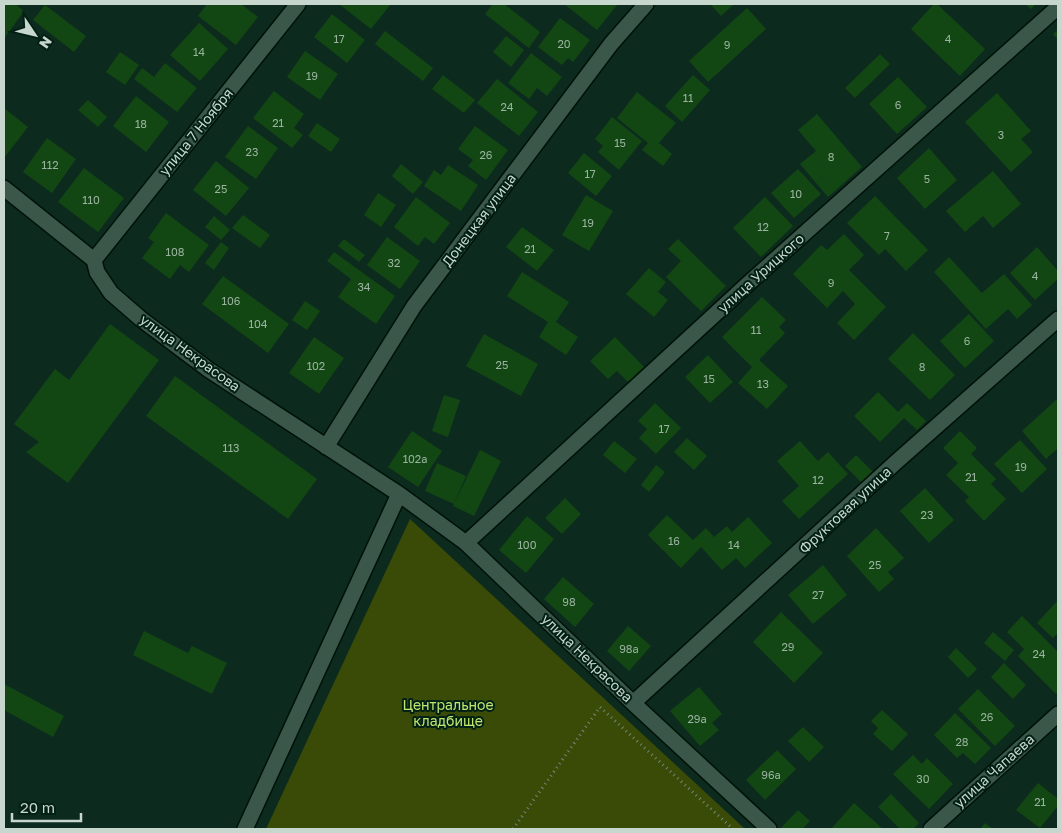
<svg xmlns="http://www.w3.org/2000/svg" width="1062" height="833" font-family="'Golos Text',sans-serif">
<rect width="100%" height="100%" fill="#0d2a1e"/>
<!-- green -->
<path fill="#3a4b07" d="M410,519l335,310h-479z"/>
<!-- building -->
<path fill="#124714" d="M4,4h11l9,7 -20,28z
M207,4h34l17,13 -22,28 -38,-29z
M339,4h52l-20,25z
M493,4h11l36,28 -11,16 -44,-34z
M564,4h54l-21,26z
M710,4h24l-13,12z
M934,4h3l48,45 -25,27 -49,-47z
M1025,4h11l-5,5z
M45,5l41,31 -12,16 -41,-32z
M747,8l19,21 -58,53 -19,-21z
M332,14l33,26 -18,23 -33,-26z
M560,18l30,22 -17,22 -5,-4 -6,7 -24,-18z
M199,23l29,26 -28,32 -30,-26z
M1058,30v10l-5,-6z
M385,31l48,37 -10,13 -48,-37z
M506,36l18,14 -13,17 -18,-15z
M305,51l33,23 -18,26 -33,-23z
M120,52l19,13 -14,20 -19,-13z
M531,53l31,24 -15,19 -10,-8 -8,11 -21,-16z
M880,54l10,10 -35,34 -10,-10z
M165,63l32,25 -20,24 -43,-33 8,-11 12,9z
M443,75l32,25 -11,13 -32,-24z
M693,75l17,15 -28,32 -17,-16z
M898,77l29,30 -30,27 -28,-30z
M497,79l41,33 -19,24 -42,-33z
M274,91l30,23 -10,14 9,7 -11,13 -39,-30z
M637,92l39,31 -17,20 13,11 -9,12 -21,-16 6,-7 -31,-25z
M997,93l34,38 -10,8 12,13 -22,20 -46,-50z
M136,96l33,26 -23,30 -33,-26z
M88,100l19,17 -9,10 -20,-17z
M4,108l24,19 -24,31z
M817,114l45,53 -34,30 -28,-33 16,-13 -18,-21z
M612,117l30,24 -23,29 -21,-18 5,-6 -8,-7z
M317,123l23,16 -9,13 -23,-16z
M248,126l30,22 -22,31 -31,-22z
M475,126l33,24 -22,30 -18,-14 5,-6 -15,-11z
M47,138l29,21 -24,34 -29,-21z
M929,148l28,32 -32,29 -28,-31z
M584,153l28,23 -16,20 -28,-23z
M216,161l33,27 -23,28 -33,-26z
M401,164l22,18 -10,12 -21,-18z
M448,165l30,20 -17,26 -37,-25 10,-16 7,5z
M84,168l40,30 -26,34 -40,-30z
M798,169l23,25 -27,24 -23,-25z
M993,171l28,33 -28,24 -10,-12 -18,16 -19,-21z
M378,193l18,12 -15,22 -17,-12z
M586,195l27,16 -24,40 -27,-16z
M875,196l53,54 -22,21 -21,-22 -6,6 -32,-32z
M416,197l34,26 -16,21 -9,-7 -7,9 -24,-19z
M765,197l28,29 -32,31 -28,-29z
M166,213l43,32 -20,27 -9,-7 -10,14 -28,-21 12,-16 -6,-4z
M243,215l27,20 -10,13 -28,-20z
M214,216l16,14 -9,10 -16,-13z
M522,227l32,23 -17,21 -31,-24z
M844,234l20,21 -15,15 37,37 -32,33 -17,-17 18,-19 -12,-13 -16,17 -34,-34 28,-29 6,5z
M387,237l33,24 -20,28 -33,-24z
M344,239l21,16 -6,7 -21,-16z
M678,239l48,47 -25,25 -35,-34 15,-16 -13,-12z
M221,242l8,6 -15,22 -9,-7z
M1037,247l21,24v8l-23,21 -25,-27z
M334,252l61,44 -19,28 -38,-27 13,-18 -24,-18z
M949,257l33,36 22,-19 28,31 -15,14 -9,-10 -22,20 -52,-57z
M649,268l17,14 -8,10 10,8 -14,17 -28,-23z
M522,272l47,30 -13,20 22,15 -12,18 -27,-18 9,-15 -41,-26z
M223,276l66,48 -21,29 -66,-49z
M762,297l24,23 -7,7 6,6 -26,27 29,26 -21,23 -29,-26 14,-16 -30,-30z
M305,301l15,10 -13,19 -15,-10z
M969,314l25,27 -29,27 -25,-27z
M110,324l49,36 -91,123 -42,-31 13,-10 -25,-18 41,-55 14,11z
M913,333l42,42 -25,25 -42,-41z
M484,334l54,30 -17,32 -55,-30z
M314,337l30,21 -25,36 -30,-21z
M615,337l29,30 -16,15 -11,-11 -9,8 -18,-18z
M708,355l25,27 -23,21 -25,-26z
M175,376l142,103 -29,40 -142,-103z
M878,392l20,20 9,-9 19,18 -9,9 -13,-12 -24,24 -26,-26z
M444,395l16,5 -12,37 -16,-6z
M1056,400l2,2v46l-12,11 -24,-28z
M655,403l26,25 -25,26 -17,-16 8,-9 -9,-8z
M412,431l30,20 -24,36 -30,-20z
M960,431l17,17 -6,6 25,25 -5,5 15,15 -22,22 -19,-20 4,-4 -23,-22 12,-12 -15,-15z
M687,438l20,18 -13,14 -20,-18z
M1020,440l27,29 -25,24 -28,-29z
M614,441l23,18 -12,14 -22,-18z
M800,441l18,20 10,-9 20,22 -49,45 -17,-18 17,-15 -22,-25z
M480,450l21,11 -27,55 -21,-10z
M856,455l17,17 -11,11 -17,-17z
M437,463l29,13 -12,28 -29,-13z
M656,465l9,7 -16,20 -8,-7z
M925,488l29,32 -25,23 -29,-32z
M565,498l16,16 -19,20 -17,-16z
M667,515l26,25 13,-12 8,9 13,-11 5,6 16,-15 24,26 -27,25 -9,-10 -14,12 -21,-23 -20,21 -33,-33z
M527,516l27,23 -28,34 -27,-23z
M876,528l28,30 -16,14 6,7 -15,13 -32,-36z
M823,565l24,30 -34,29 -25,-29z
M563,577l31,27 -19,23 -31,-28z
M1058,600v33l-5,5 -16,-15z
M781,612l42,41 -29,30 -41,-41z
M1022,616l36,36v40l-2,2 -38,-38 6,-7 -17,-17z
M628,626l23,20 -22,25 -22,-20z
M144,631l44,22 4,-7 35,17 -15,31 -79,-39z
M993,632l21,18 -9,11 -21,-18z
M956,648l21,21 -9,9 -20,-21z
M1004,663l22,22 -13,14 -22,-22z
M4,684l60,32 -11,21 -49,-27z
M699,687l23,27 -10,9 7,7 -19,16 -30,-35z
M978,689l37,37 -20,20 -37,-37z
M882,710l26,24 -16,17 -19,-17 5,-6 -7,-7z
M955,713l36,35 -16,16 -12,-11 -6,5 -23,-23z
M803,727l21,20 -15,15 -21,-21z
M777,750l19,19 -31,31 -19,-20z
M913,755l9,9 5,-6 26,26 -24,25 -36,-35z
M1038,783l20,16v7l-18,22 -24,-18z
M891,794l28,29 -6,6h-13l-22,-22z
M854,803l29,26h-52z
M798,810l12,11 -8,8h-22z
M985,823l8,6h-13z"/>
<g fill="none" stroke-linecap="round" stroke-linejoin="round">
<!-- minor casing -->
<g stroke="#001208" stroke-width="18">
<path id="minor" d="M4,188l90,72 3,12 14,21 30,26 68,51 190,124 67,49 167,160 136,126
M94,260l204,-256
M326,447l88,-141 197,-262 35,-40
M466,543l284,-261 308,-275
M633,703l262,-240 163,-144
M245,829l154,-335
M931,829l127,-115"/>
</g>
<!-- path -->
<path stroke="#72887e" stroke-width="3" stroke-dasharray="1 4" stroke-linecap="butt" d="M513,829l87,-122 133,122"/>
<!-- minor -->
<use href="#minor" stroke="#3a5749" stroke-width="15"/>
</g>
<g text-anchor="middle" stroke-width="4" stroke-linejoin="round" paint-order="stroke">
<!-- number labels -->
<g font-size="11" fill="#9ab3a0">
<text x="339" y="43">17</text>
<text x="948" y="43">4</text>
<text x="564" y="48">20</text>
<text x="727" y="49">9</text>
<text x="199" y="56">14</text>
<text x="312" y="80">19</text>
<text x="688" y="102">11</text>
<text x="898" y="109">6</text>
<text x="507" y="111">24</text>
<text x="278" y="127">21</text>
<text x="141" y="128">18</text>
<text x="1001" y="139">3</text>
<text x="620" y="147">15</text>
<text x="252" y="156">23</text>
<text x="486" y="159">26</text>
<text x="831" y="161">8</text>
<text x="50" y="169">112</text>
<text x="590" y="178">17</text>
<text x="927" y="183">5</text>
<text x="221" y="193">25</text>
<text x="796" y="198">10</text>
<text x="91" y="204">110</text>
<text x="588" y="227">19</text>
<text x="763" y="231">12</text>
<text x="887" y="240">7</text>
<text x="530" y="253">21</text>
<text x="175" y="256">108</text>
<text x="394" y="267">32</text>
<text x="1035" y="280">4</text>
<text x="831" y="287">9</text>
<text x="364" y="291">34</text>
<text x="231" y="305">106</text>
<text x="258" y="328">104</text>
<text x="756" y="334">11</text>
<text x="967" y="345">6</text>
<text x="502" y="369">25</text>
<text x="316" y="370">102</text>
<text x="922" y="371">8</text>
<text x="709" y="383">15</text>
<text x="763" y="388">13</text>
<text x="664" y="433">17</text>
<text x="231" y="452">113</text>
<text x="415" y="463">102а</text>
<text x="1021" y="471">19</text>
<text x="971" y="481">21</text>
<text x="818" y="484">12</text>
<text x="927" y="519">23</text>
<text x="674" y="545">16</text>
<text x="527" y="549">100</text>
<text x="734" y="549">14</text>
<text x="875" y="569">25</text>
<text x="818" y="599">27</text>
<text x="569" y="606">98</text>
<text x="788" y="651">29</text>
<text x="629" y="653">98а</text>
<text x="1039" y="658">24</text>
<text x="987" y="721">26</text>
<text x="697" y="723">29а</text>
<text x="962" y="746">28</text>
<text x="771" y="779">96а</text>
<text x="923" y="783">30</text>
<text x="1040" y="806">21</text>
</g>
<!-- street labels -->
<g font-size="14" fill="#c7d7ce" stroke="#032015">
<text transform="translate(196 132) rotate(-51)" y="5">улица 7 Ноября</text>
<text transform="translate(479 220) rotate(-53)" y="5">Донецкая улица</text>
<text transform="translate(761 273) rotate(-42)" y="5">улица Урицкого</text>
<text transform="translate(190 353) rotate(36)" y="5">улица Некрасова</text>
<text transform="translate(845 510) rotate(-43)" y="5">Фруктовая улица</text>
<text transform="translate(587 658) rotate(44)" y="5">улица Некрасова</text>
<text transform="translate(994 771) rotate(-42)" y="5">улица Чапаева</text>
</g>
<!-- park labels -->
<g font-size="14" fill="#c1e66e" stroke="#032015">
<text x="448" y="710">Центральное<tspan x="448" dy="16">кладбище</tspan></text>
</g>
</g>
<!-- border -->
<rect width="1062" height="833" fill="none" stroke="#c7d7ce" stroke-width="10"/>
<!-- north arrow -->
<g transform="translate(35 35) rotate(125)" stroke="#032015" stroke-width="4" paint-order="stroke">
<path d="M0-4L9 19L0 12L-9 19Z" fill="#c7d7ce"/>
<text y="-8" font-size="14" font-weight="bold" text-anchor="middle" fill="#c7d7ce">N</text>
</g>
<!-- scale -->
<path d="M12 813v8h69v-8" fill="none" stroke="#c7d7ce" stroke-width="2.5"/>
<text x="20" y="813" font-size="15" fill="#c7d7ce" stroke="#032015" stroke-width="4" paint-order="stroke">20 m</text>
</svg>
